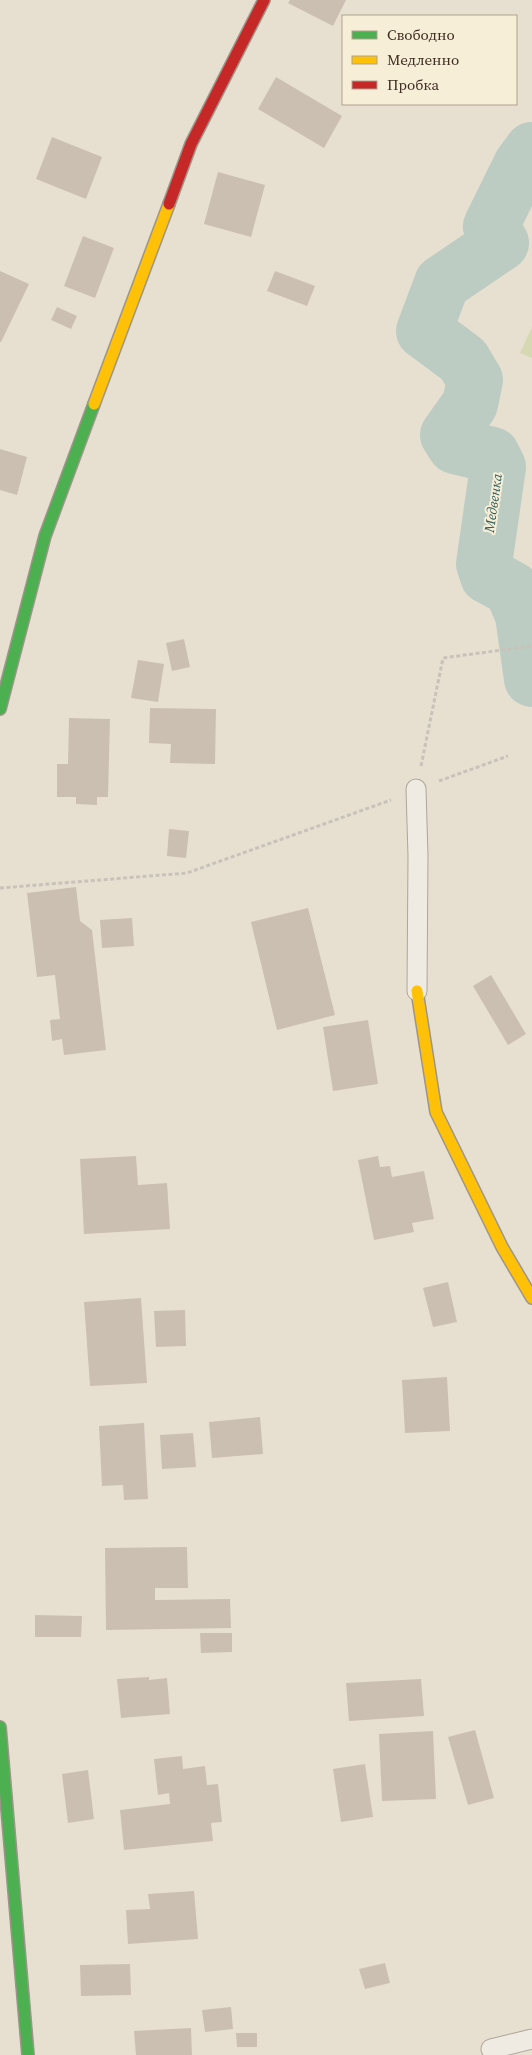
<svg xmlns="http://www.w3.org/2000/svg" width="532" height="2055" font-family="'Source Serif 4',serif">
<rect width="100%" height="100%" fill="#e7e0d1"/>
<!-- green -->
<path fill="#d6d7b3" d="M532,327v31l-12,-5z"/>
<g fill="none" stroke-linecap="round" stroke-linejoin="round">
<!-- river -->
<path stroke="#bcccc2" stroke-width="56" d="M532,150l-11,15 -30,61 10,17 -59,40 -18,48 39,29 12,20 -5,24 -22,31 7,11 37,9 6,12 -14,97 4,12 24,13 11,26 9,64"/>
</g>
<!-- building -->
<path fill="#cbbfb2" d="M290,0h56l-13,26 -45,-23z
M276,77l66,39 -18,32 -66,-39z
M52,137l50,20 -16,42 -50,-20z
M218,172l47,13 -14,52 -47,-13z
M83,236l31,12 -19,50 -31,-12z
M0,271l29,13 -28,58h-1z
M275,271l40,15 -8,20 -40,-15z
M57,307l20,9 -6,13 -20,-9z
M0,449l27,8 -10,38 -17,-5z
M184,639l6,28 -18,4 -6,-28z
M138,660l26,4 -6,38 -27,-4z
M150,708l66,1 -1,55 -45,-1 1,-19 -22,-1z
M69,718l41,1 -2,78h-11v8l-21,-1v-7h-19v-33h11z
M169,829l20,2 -3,27 -19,-2z
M76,887l4,34 12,9 14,120 -42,5 -2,-16 -10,2 -2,-21 10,-1 -5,-44 -18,2 -10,-84z
M308,908l27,107 -58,15 -26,-108z
M132,918l2,28 -32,2 -2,-28z
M491,975l35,59 -18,11 -35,-59z
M368,1020l10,64 -45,7 -10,-64z
M136,1156l2,29 29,-2 3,46 -86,5 -4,-75z
M378,1156l2,11 10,-1 2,11 32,-6 10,48 -22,4 2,9 -40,8 -16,-80z
M448,1282l9,40 -24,5 -10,-39z
M141,1298l6,85 -57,3 -6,-84z
M185,1310l1,36 -30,1 -2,-36z
M447,1377l3,54 -45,2 -3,-53z
M260,1417l3,37 -51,4 -3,-36z
M144,1423l4,76 -24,1 -1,-15 -21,1 -3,-60z
M193,1433l3,34 -34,2 -2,-34z
M187,1547l1,41h-33v12l75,-1 1,29 -125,2 -1,-82z
M35,1615l47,1 -1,21h-46z
M200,1633h32v19l-31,1z
M149,1677v3l18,-2 3,36 -49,4 -4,-39z
M421,1679l3,37 -75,5 -3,-38z
M475,1730l19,68 -26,7 -20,-68z
M433,1731l3,68 -54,2 -3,-67z
M182,1756l1,13 22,-3 2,19 11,-1 4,38 -11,1 2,18 -89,9 -4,-40 50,-6 -1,-11 -11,2 -4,-36z
M365,1764l8,53 -32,5 -8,-53z
M88,1770l6,49 -26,4 -6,-49z
M194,1891l4,48 -70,5 -2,-34 24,-1 -2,-15z
M385,1963l5,20 -25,6 -6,-20z
M130,1964l1,31 -50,1 -1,-31z
M231,2007l2,22 -28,3 -3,-22z
M191,2028l1,27h-56l-2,-24z
M236,2033h21v14h-20z"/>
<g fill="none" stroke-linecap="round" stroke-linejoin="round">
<!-- lane casing -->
<g stroke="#ada599" stroke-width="21">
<path id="lane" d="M416,789l2,67 -1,135
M491,2049l41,-10"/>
</g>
<!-- fast casing -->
<g stroke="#9c958a" stroke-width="14">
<path id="fast" d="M0,709l45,-173 49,-132
M0,1727l28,328"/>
</g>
<!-- slow casing -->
<g stroke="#9c958a" stroke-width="14">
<path id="slow" d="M94,404l75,-200
M417,991l19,121 66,135 30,51"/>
</g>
<!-- jam casing -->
<g stroke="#9c958a" stroke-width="14">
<path id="jam" d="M169,204l22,-60 73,-144"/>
</g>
<!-- path -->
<path stroke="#c8c2b9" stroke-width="3" stroke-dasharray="4 2.5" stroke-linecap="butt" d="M421,766l22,-108 89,-12
M439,781l69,-25
M0,888l187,-15 204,-73"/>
<!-- lane -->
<use href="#lane" stroke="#efebe3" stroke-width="19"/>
<!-- fast -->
<use href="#fast" stroke="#4caf50" stroke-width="11"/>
<!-- slow -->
<use href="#slow" stroke="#ffc107" stroke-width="11"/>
<!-- jam -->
<use href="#jam" stroke="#c62828" stroke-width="11"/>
</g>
<g text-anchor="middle" stroke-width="4" stroke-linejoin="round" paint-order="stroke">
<!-- water labels -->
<g font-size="14" font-style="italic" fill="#2f5d5a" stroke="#f7eed8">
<text transform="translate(493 503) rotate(-82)" y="5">Медвенка</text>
</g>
</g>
<!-- legend -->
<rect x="342" y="15" width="175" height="90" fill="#f7eed8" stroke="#ada18e"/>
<rect x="352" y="31" width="25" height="8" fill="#4caf50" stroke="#ada18e"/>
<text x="387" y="40" font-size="15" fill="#3d2e20">Свободно</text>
<rect x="352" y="56" width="25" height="8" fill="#ffc107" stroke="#ada18e"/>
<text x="387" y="65" font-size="15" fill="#3d2e20">Медленно</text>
<rect x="352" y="81" width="25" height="8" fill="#c62828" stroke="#ada18e"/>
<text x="387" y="90" font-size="15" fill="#3d2e20">Пробка</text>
</svg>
